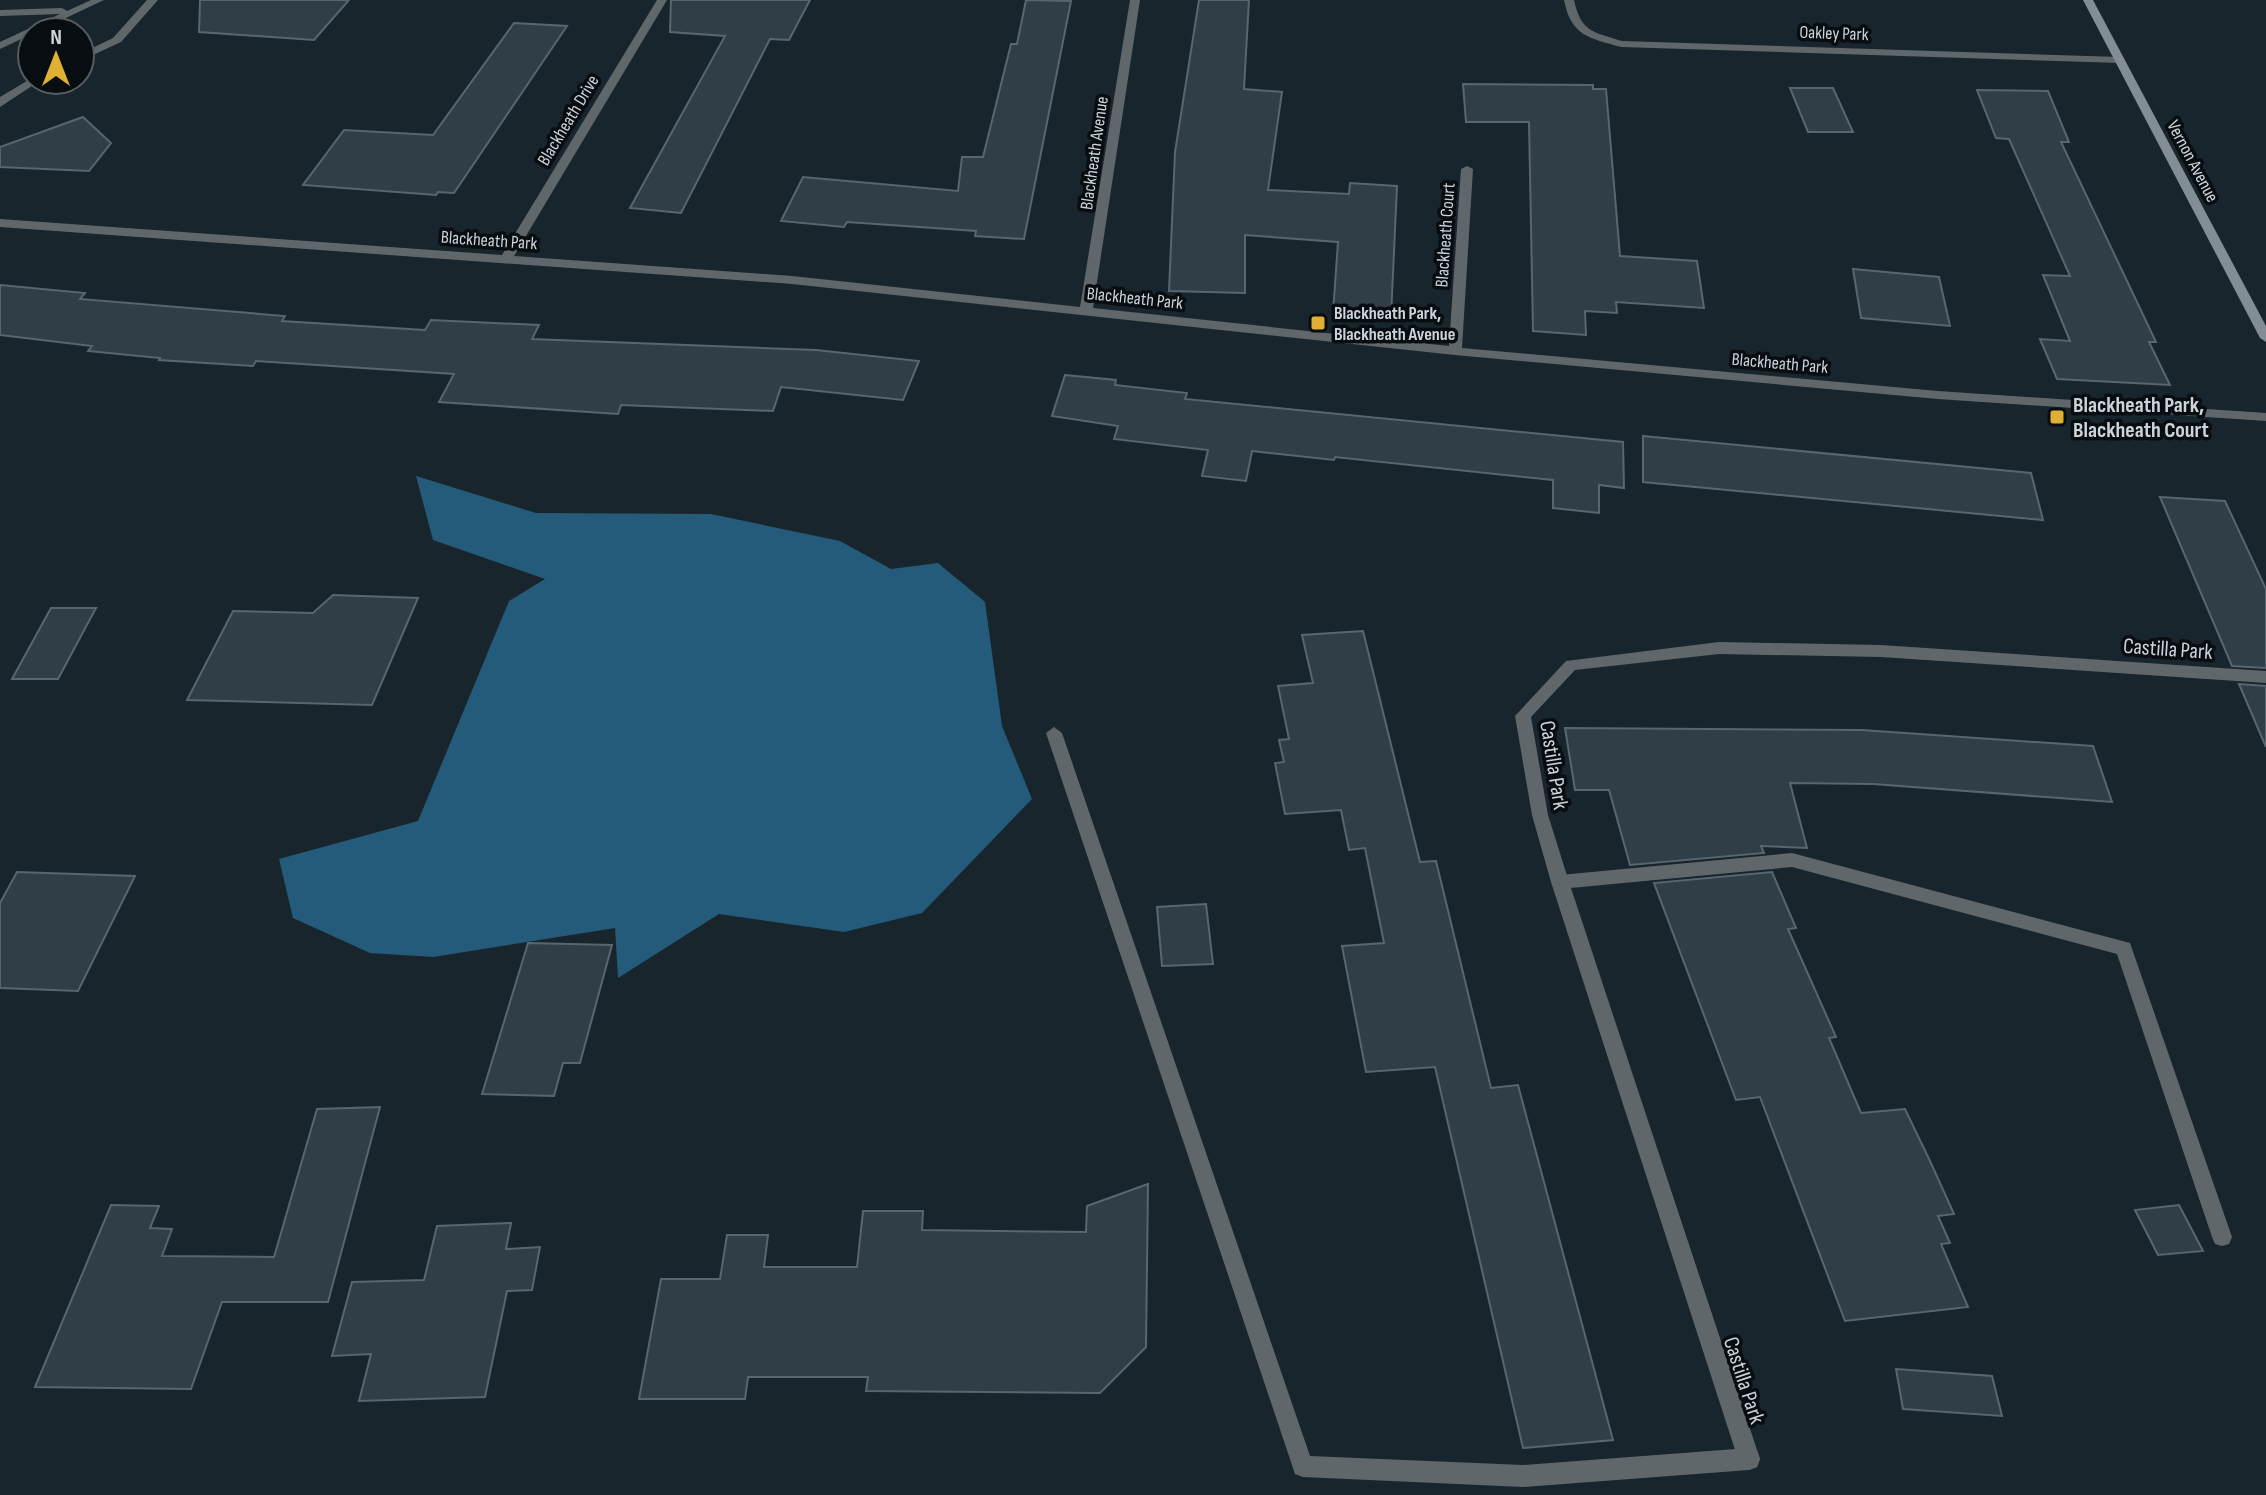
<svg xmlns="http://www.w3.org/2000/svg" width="2266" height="1495" font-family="'Sofia Sans Condensed',sans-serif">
<rect width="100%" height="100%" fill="#18252d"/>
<!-- forest -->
<path fill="#255b7a" d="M416,476l120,37 175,1 129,27 51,28 47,-6 47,39 17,124 30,73 -110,114 -78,19 -125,-18 -101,64 -3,-50 -182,29 -63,-4 -77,-35 -14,-59 139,-38 91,-220 36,-22 -112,-39z"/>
<!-- building -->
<path fill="#303e47" stroke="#57666f" stroke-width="2" d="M200,0h149l-35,40 -115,-8z
M671,0h139l-21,40 -19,-1 -89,174 -51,-5 95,-172 -55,-4z
M1026,0l45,1 -47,238 -49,-3 1,-5 -129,-9 -3,5 -63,-6 22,-44 155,14 4,-34h21l28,-113h6z
M1199,0h50l-5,89 38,3 -14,98 81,4 1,-11 47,3 -6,131 -58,-4 5,-71 -93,-7v58l-76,-2 6,-139z
M514,23l53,3 -113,167 -16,-1 -2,3 -133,-10 41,-55 89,5z
M1463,84l130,1v4h13l14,167 77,5 7,47 -88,-6 1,11 -32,-2 1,24 -53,-4 -4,-209h-63z
M1790,88h43l20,44h-45z
M1977,90l71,1 21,51h-8l95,200h-7l21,43 -113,-6 -17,-40 30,2 -27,-66 27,1 -61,-137 -13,-1z
M83,117l28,26 -22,28 -89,-4v-20z
M1853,269l86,8 11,49 -89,-8z
M0,285l85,8 -5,6 205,17 -3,5 143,9 6,-10 108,5 -7,14 284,11 103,11 -16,39 -122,-13 -8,24 -152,-6 -3,9 -179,-12 15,-28 -198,-13 -3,5 -94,-6 1,-2 -72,-7 4,-5 -92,-11z
M1065,375l51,5 -1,5 72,8 -2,6 438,43 1,46 -25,-3v28l-46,-5v-28l-218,-23 -1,3 -82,-9 -6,30 -44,-5 6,-26 -94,-11 4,-13 -66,-10z
M1643,436l388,37 12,47 -400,-38z
M2160,497l65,4 41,88v79l-34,-2z
M333,595l85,3 -46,107 -185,-5 46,-89 80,2z
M51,608h45l-38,71h-46z
M1363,631l57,231 16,-1 55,227 27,-3 95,355 -90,8 -88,-381 -69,5 -24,-126 42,-3 -19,-95 -16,2 -8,-40 -56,4 -10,-51 9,-1 -5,-22 10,-1 -11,-53 35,-3 -11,-48z
M2239,684l27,2v61z
M1565,728l297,2 231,16 19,56 -239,-18 -83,-1 17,65 -46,-2 3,7 -134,12 -21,-75h-34z
M17,872l118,4 -57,115 -78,-3v-85z
M1772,872l24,56 -8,1 48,108 -7,1 32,75 44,-4 25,52 24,53 -16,2 12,27 -9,1 27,63 -123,14 -85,-224 -24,3 -82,-217z
M1206,904l7,60 -51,2 -5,-59z
M528,943l84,2 -32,118h-17l-9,33 -72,-2z
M380,1107l-52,195h-106l-31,87 -156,-2 76,-182 48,1 -9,22 22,1 -10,27 112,1 43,-148z
M1148,1184l-2,163 -46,46 -234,-2 2,-14h-120l-3,22h-106l22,-120h59l7,-44h41l-4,32h93l6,-56h60l-1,19 164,2 1,-26z
M2179,1205l24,46 -45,4 -23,-45z
M511,1223l-5,26 34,-2 -8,43 -25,1 -22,106 -126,4 12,-47 -39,2 20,-74 72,-2 13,-54z
M1896,1369l96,7 10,40 -99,-7z"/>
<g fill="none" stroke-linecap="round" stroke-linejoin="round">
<!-- service -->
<path fill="#60676b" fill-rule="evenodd" d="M91,0h13l-104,49v-7l60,-28 -60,2v-6l62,-2 5,3z
M1054,727l8,6 248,723 213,9 226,-17 8,3 3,8 -3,8 -8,3 -226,17 -220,-10 -8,-3 -249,-741z
M1792,853l338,90 102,294 -3,7 -7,2 -7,-2 -3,-7 -95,-283 -325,-87 -232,22 -6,-2 -3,-5 3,-5 6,-2z"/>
<!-- minor -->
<path fill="#60676b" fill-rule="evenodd" d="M147,0h11l-37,42 -41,19v-7l33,-16z
M657,0h10l-153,256 278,20 288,31 50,-307h10l-47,308 356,38 12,-177 6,-3 6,3 -11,179 476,43 328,22v8l-328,-22 -483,-44 -663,-71 -792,-57v-8l502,36z
M1564,0h10c7,32 19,32 48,41l498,16 5,3 -5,3 -499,-16c-32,-9 -50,-11 -57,-47z
M32,78v2h9l-41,27v-10z
M1719,642l162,3 385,26v12l-385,-26 -162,-3 -144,16 -44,47 17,98 21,67 191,577 -3,8 -8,3 -8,-3 -3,-8 -187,-577 -19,-67 -17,-99 51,-55z"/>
<!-- secondary -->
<path fill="#828d94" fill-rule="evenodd" d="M2083,0h10l173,326v16l-6,-4z"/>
</g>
<!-- markers -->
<g fill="#e0b034" stroke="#080d11" stroke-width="3">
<rect x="1310" y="315" width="16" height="16" rx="4"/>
<rect x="2049" y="409" width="16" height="16" rx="4"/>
</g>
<g text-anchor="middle" stroke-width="7" stroke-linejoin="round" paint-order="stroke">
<!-- far-street labels -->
<g font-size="18" fill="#ccd4da" stroke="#080d11">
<text transform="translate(1834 33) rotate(2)" y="6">Oakley Park</text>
<text transform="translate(568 120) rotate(-59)" y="6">Blackheath Drive</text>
<text transform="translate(1094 153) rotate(-82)" y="6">Blackheath Avenue</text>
<text transform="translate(2193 161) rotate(62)" y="6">Vernon Avenue</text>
<text transform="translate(1445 235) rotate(-86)" y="6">Blackheath Court</text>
<text transform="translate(489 240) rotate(4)" y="6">Blackheath Park</text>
<text transform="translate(1135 298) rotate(6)" y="6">Blackheath Park</text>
<text transform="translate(1780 363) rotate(5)" y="6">Blackheath Park</text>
</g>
<!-- far-poi labels -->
<g font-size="18" font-weight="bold" fill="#ccd4da" stroke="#080d11" text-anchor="start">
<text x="1334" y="319">Blackheath Park,<tspan x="1334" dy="21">Blackheath Avenue</tspan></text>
</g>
<!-- poi labels -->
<g font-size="22" font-weight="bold" fill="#ccd4da" stroke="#080d11" text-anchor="start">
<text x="2073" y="412">Blackheath Park,<tspan x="2073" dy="25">Blackheath Court</tspan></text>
</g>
<!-- street labels -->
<g font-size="22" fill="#ccd4da" stroke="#080d11">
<text transform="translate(2168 648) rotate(4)" y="8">Castilla Park</text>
<text transform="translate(1555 765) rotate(81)" y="8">Castilla Park</text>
<text transform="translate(1745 1380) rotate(72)" y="8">Castilla Park</text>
</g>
</g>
<!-- north arrow -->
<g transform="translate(56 56)"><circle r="38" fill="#080d11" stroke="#565d61" stroke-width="2"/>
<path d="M0-6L14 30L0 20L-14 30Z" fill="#e0b034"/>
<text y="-12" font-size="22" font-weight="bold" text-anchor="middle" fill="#ccd4da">N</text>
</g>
</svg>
